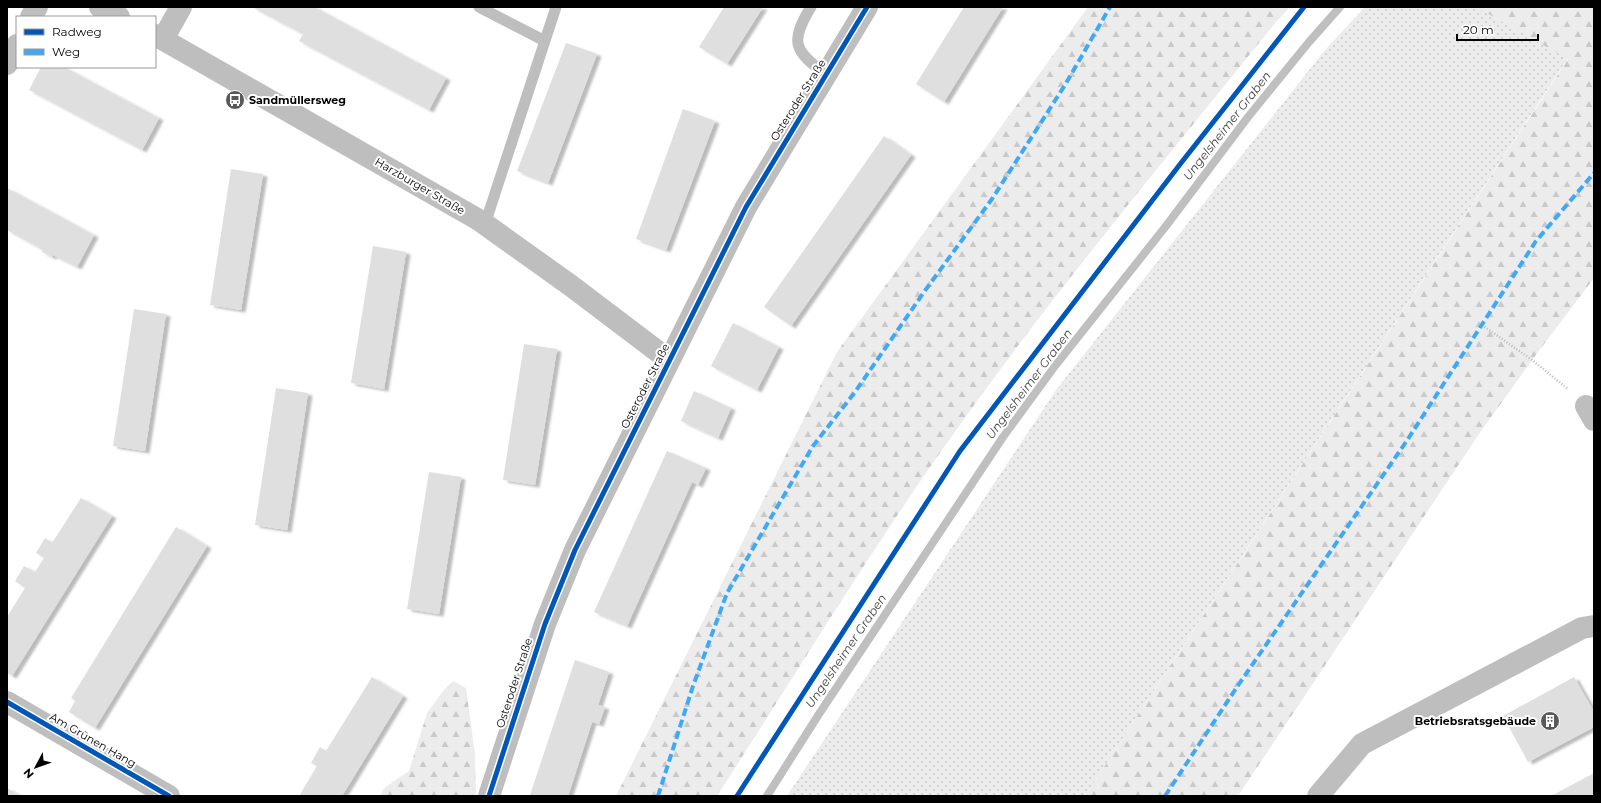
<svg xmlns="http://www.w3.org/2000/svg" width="1601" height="803" font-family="Montserrat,sans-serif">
<defs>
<pattern id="grass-dots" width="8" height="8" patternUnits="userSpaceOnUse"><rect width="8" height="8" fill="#ececec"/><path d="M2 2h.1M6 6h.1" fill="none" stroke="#c9c9c9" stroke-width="1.8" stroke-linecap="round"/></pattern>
<pattern id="forest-firs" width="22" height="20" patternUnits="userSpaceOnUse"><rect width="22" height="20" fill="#ececec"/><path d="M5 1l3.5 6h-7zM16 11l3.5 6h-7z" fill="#c9c9c9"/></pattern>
<filter id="shadow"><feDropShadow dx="4.5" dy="2.5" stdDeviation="1" flood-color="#0004"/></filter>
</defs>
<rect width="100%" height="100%" fill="#fff"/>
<!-- grass -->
<path fill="url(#grass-dots)" d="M1365,7h111l92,51 -483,738h-298l269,-406 269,-340z"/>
<!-- forest -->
<path fill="url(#forest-firs)" d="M1088,7h202l-14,15c-107,133 -218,265 -317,404 -86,120 -162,246 -242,370h-101l221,-444z
M1476,7h118v271l-62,82 -53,74 -241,362h-153l483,-737z
M453,681l13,7 9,66 1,42h-96l4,-8 25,-17 18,-58 16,-22z"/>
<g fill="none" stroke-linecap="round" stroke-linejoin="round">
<!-- stream -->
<path stroke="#bfbfbf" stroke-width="8" d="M767,796l52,-82 184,-277 52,-71 111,-140 82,-109 61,-75 31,-35"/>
</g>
<!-- building -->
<path fill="#dfdfdf" filter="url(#shadow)" d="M252,7h65l-1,1 130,70 -17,32 -130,-69 4,-7z
M724,7h39l-36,57 -28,-17z
M964,7h39l-59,95 -28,-18z
M566,43l31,11 -49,129 -31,-12z
M41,67h23l95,51 -17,32 -113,-60z
M683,109l32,12 -49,129 -30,-11z
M884,136l27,19 -120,171 -27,-19z
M231,169l32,5 -22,136 -31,-5z
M7,188l87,47 -17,32 -24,-12 -1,2 -10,-5 1,-2 -36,-20z
M373,246l33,6 -22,137 -33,-6z
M134,309l32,5 -21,137 -32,-5z
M733,323l46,24 -22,43 -46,-24z
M524,344l33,5 -22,136 -32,-5z
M276,388l32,5 -21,137 -32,-5z
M694,391l37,17 -13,30 -37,-17z
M667,451l39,17 -8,17 -6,-3 -65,144 -33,-14z
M429,472l32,5 -22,137 -32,-5z
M81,498l31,18 -100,160 -5,-3v-56l18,-29 -10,-7 9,-15 11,6 9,-14 -8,-5 9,-15 7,5z
M176,527l31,19 -112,182 -26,-16 6,-11 -4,-3z
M575,660l34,12 -11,33 7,2 -6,17 -7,-2 -24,74h-35l-3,-1z
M372,677l31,19 -61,100h-43l18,-30 -6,-3 9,-16 6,4z
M1574,677l20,35v15l-66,35 -25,-46z
M1594,773v23h-43z
M7,788l14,8h-14z"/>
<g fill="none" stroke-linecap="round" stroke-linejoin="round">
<!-- path -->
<path stroke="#b9b9b9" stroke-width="2.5" stroke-dasharray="1 2" stroke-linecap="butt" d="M1482,325l50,35 36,29"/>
<!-- lane -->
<path stroke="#bebebe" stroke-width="11" d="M479,7l66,34
M811,7c-21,34 -18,44 15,67
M485,224l71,-217"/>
<!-- street -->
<path stroke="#bebebe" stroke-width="22" d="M100,7l19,10
M31,17l6,-10
M155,35l324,185 91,65 99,75
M163,39l18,-32
M7,64l10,-19
M1586,406l8,14
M7,702l162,94
M489,796l56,-172 30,-74 171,-343 121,-200
M1318,796l44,-52 220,-116 12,-2"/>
<!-- quiet -->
<path stroke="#3fa9f5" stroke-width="4" stroke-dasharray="8 4" stroke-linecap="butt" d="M658,796l35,-110 34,-93 49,-84 37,-63 42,-54 69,-100 68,-93 73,-114 45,-78
M1165,796l74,-112 167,-242 130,-201 58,-68"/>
<!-- cycleway casing -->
<g stroke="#fff" stroke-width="8">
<path id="cycleway" d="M7,702l162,94
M489,796l56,-172 30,-74 171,-343 121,-200
M737,796l223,-345 221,-288 123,-156"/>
</g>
<!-- cycleway -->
<use href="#cycleway" stroke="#0057b8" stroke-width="5"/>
</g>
<!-- icons -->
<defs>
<g id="bus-disc" transform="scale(1)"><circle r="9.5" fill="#595959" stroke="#fff"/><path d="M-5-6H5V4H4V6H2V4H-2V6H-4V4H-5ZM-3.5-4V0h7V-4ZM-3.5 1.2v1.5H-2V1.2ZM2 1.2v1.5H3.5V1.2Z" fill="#fff"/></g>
<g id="building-disc" transform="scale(1)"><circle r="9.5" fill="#595959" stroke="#fff"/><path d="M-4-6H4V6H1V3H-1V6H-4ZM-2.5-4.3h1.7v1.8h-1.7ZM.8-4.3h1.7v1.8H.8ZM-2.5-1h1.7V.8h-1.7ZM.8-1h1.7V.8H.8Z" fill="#fff"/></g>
</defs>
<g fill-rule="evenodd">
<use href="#bus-disc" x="235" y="100"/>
<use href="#building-disc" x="1550" y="721"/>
</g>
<g text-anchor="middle" stroke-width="4" stroke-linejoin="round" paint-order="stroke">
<!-- poi labels -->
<g font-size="11" font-weight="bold" fill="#000" stroke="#fff" text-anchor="start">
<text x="249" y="104">Sandmüllersweg</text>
<text x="1536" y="725" text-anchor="end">Betriebsratsgebäude</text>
</g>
<!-- street labels -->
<g font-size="11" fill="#000" stroke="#fff">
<text transform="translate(798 100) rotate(-58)" y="4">Osteroder Straße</text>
<text transform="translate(420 186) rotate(30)" y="4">Harzburger Straße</text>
<text transform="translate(645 386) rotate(-63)" y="4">Osteroder Straße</text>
<text transform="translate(514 683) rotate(-72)" y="4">Osteroder Straße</text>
<text transform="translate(93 740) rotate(30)" y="4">Am Grünen Hang</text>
</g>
<!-- water labels -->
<g font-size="12" font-style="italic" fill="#444" stroke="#fff">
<text transform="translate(1227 126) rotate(-52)" y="4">Ungelsheimer Graben</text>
<text transform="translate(1029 384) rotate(-53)" y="4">Ungelsheimer Graben</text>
<text transform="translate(846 651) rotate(-56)" y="4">Ungelsheimer Graben</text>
</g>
</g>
<!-- border -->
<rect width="1601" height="803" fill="none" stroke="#000000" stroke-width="16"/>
<!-- legend -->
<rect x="16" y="16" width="140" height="52" fill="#ffffff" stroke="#999999"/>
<rect x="24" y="29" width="20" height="6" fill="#0057b8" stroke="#999999"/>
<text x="52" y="36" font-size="12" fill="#000000">Radweg</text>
<rect x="24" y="49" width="20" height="6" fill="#3fa9f5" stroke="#999999"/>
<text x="52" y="56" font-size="12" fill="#000000">Weg</text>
<!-- north arrow -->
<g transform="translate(36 767) rotate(229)" stroke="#ffffff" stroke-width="3" paint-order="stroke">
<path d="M0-3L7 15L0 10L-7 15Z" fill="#000000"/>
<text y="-6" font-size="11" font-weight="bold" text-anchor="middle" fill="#000000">N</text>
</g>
<!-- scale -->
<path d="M1457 34v6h81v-6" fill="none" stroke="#000000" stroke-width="2"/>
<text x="1463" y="34" font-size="12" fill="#000000" stroke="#ffffff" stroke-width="3" paint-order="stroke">20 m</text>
</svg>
